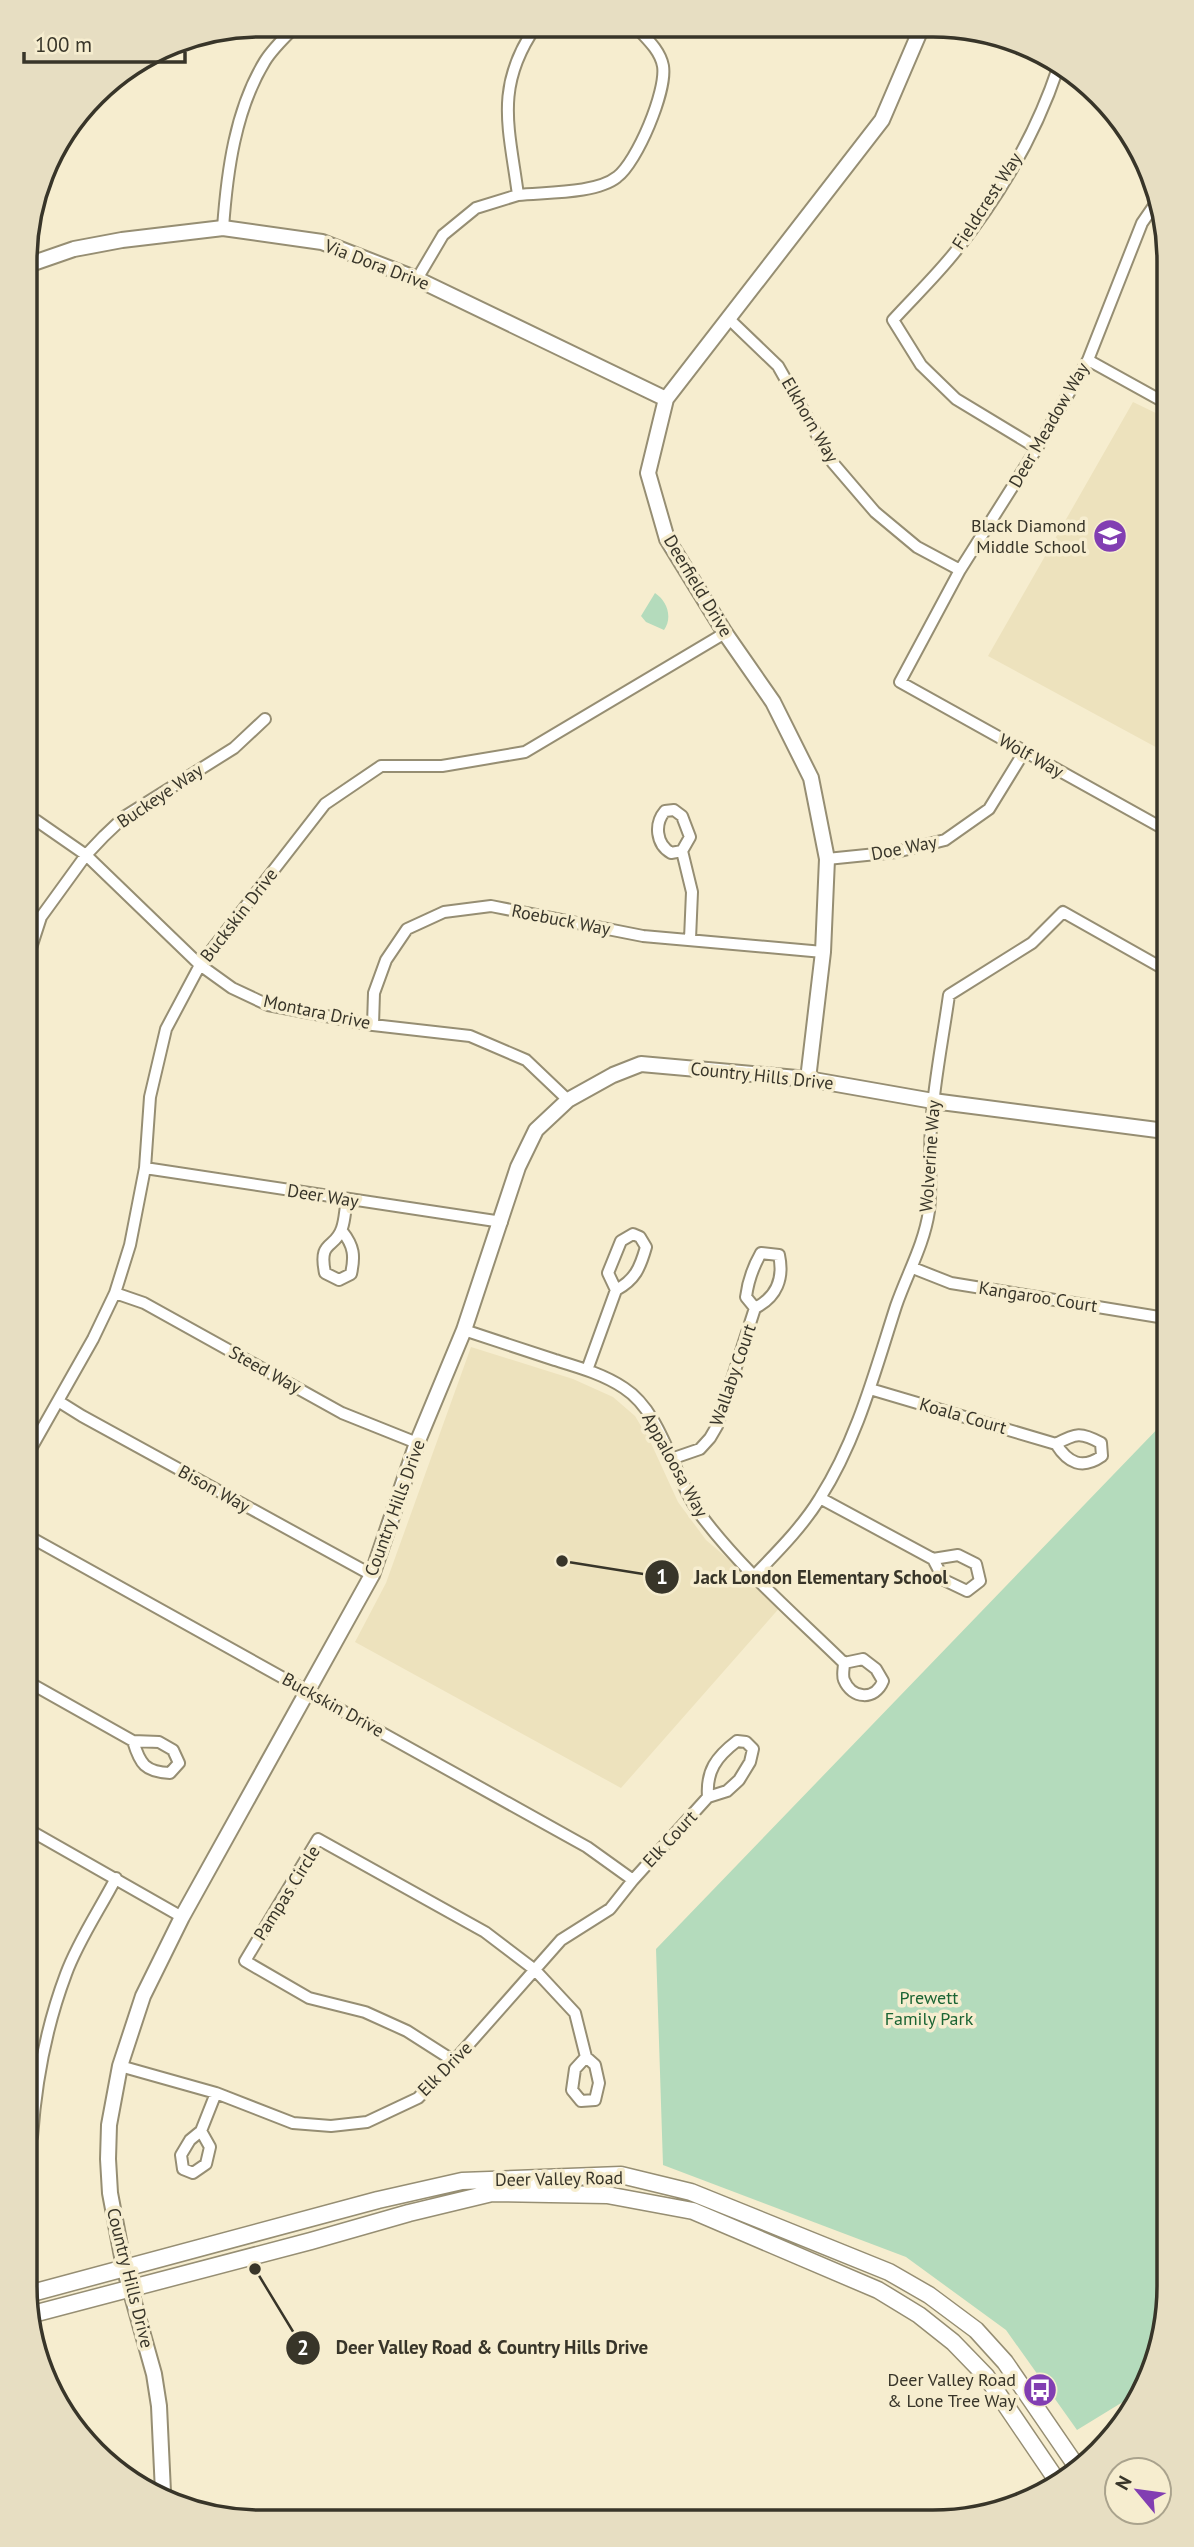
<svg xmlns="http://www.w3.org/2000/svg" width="1194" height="2547" font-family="'PT Sans',sans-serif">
<rect width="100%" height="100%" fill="#f6edcf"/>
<!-- built -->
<path fill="#ede2bd" d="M1133,402l29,14 1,335 -175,-95z
M471,1347l102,32 40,18 22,19 15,25 28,61 28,38 76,65 -161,183 -266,-146 31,-59z"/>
<!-- green -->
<path fill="#b4dbbc" d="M655,593c12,8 18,24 9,37l-18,-8 -5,-6z
M1166,1420l3,882 -18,75 -7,12 -67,41 -71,-100 -100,-73 -243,-92 -7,-216z"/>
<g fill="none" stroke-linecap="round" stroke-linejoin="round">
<!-- minor casing -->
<g stroke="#968e73" stroke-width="14">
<path id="minor" d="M536,26c-42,61 -27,101 -18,169 26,-3 78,-1 99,-18 20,-15 50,-86 46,-111 -3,-16 -17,-28 -27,-39
M1160,197l-18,26 -54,137 -51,88 -77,122 -60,112 264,147
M223,228c4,-56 12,-118 42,-167 8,-13 21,-25 32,-36
M417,279l26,-44 33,-27 42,-13
M728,318l50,48 55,97 42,49 42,35 43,23
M1088,360l74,41
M1037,448l-81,-49 -35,-34 -28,-45c21,-23 43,-44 62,-68 44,-55 81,-118 103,-184
M27,817l10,4 49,34 114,110 32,23 36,17 105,20 97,11 56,24 42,40
M682,851l-11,2c-15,-9 -17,-29 -6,-42l9,-1 8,6 8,21 -8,14 10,41 -2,47
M827,859l69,-7 49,-12 44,-31 35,-57
M28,957l13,-40 45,-62 18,-19 20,-19 110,-69 31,-29
M373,1025l1,-32 12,-33 21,-31 37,-17 47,-6 152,30 180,16
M145,1168l357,54
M342,1231c12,15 13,25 9,43l-12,6 -14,-7c-7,-34 10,-23 17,-45 3,-8 3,-19 5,-28
M913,1268l38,15 214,35
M115,1293l29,10 198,110 75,30
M464,1330c31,10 61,20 91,30 23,7 48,14 69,28 39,25 49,89 76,126 41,55 95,101 144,149 0,5 -2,12 0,17 8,19 31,21 39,1l-7,-12 -13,-10 -19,4
M587,1370l29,-80c19,-10 24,-22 30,-43l-6,-10 -7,-3 -12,7 -13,32 8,17
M870,1389l186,55c12,19 26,26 46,12l-1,-13c-20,-11 -25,-10 -45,1
M58,1401l24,15 290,159
M29,1452l64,-113 22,-46 15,-48 15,-77 5,-71 16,-68 34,-64 125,-161 56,-38h61l83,-14 200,-119
M671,1459l29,-10 10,-11 7,-12 38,-118c22,-11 29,-30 24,-53l-18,-2c-8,14 -13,28 -15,44l9,11
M820,1498l113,61 11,21 23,11 13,-10 -4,-17 -18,-9 -25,4
M30,1537l557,310 46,33
M755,1575c23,-24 48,-49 65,-77 37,-58 55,-127 76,-192 11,-32 28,-61 33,-95 3,-28 0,-57 2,-85 3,-44 12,-88 18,-131l83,-52 31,-31 101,57
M30,1683l103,58 26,1 14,8 6,13 -9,10c-25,-1 -30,-9 -37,-32
M31,1831l151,86
M454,2061l-47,-30 -42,-19 -56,-14 -64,-37 73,-122 167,93 50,38 40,43 11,44 9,8 4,18 -4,17 -14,1 -9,-11 3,-21 11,-12
M120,2066l96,27 77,30 38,3 36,-4 51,-24 36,-37 107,-121 49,-31 23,-29 75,-83 19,-6 12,-11 11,-18 3,-13 -7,-7 -9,-1c-21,16 -31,30 -29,56
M201,2131l9,16 -4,17 -13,9 -10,-4 -2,-14 9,-15 11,-9 15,-38
M32,2137c4,-57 14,-110 34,-163 12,-33 34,-65 50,-96"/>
</g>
<!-- tertiary casing -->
<g stroke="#968e73" stroke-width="18">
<path id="tertiary" d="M25,266l49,-17 48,-9 101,-12 99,14 95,37 249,120
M808,1079l15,-127 4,-93 -16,-81 -38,-76 -48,-69 -58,-94 -19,-66 18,-74 216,-279 39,-91
M163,2492l-4,-86 -5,-32 -30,-107 -14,-74 -2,-34 1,-34 11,-59 23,-70 39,-79 190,-342 45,-132 47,-113 54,-163 18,-37 32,-30 45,-25 28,-11 167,15 125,22 232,30"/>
</g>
<!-- secondary casing -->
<g stroke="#968e73" stroke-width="19">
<path id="secondary" d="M32,2293l346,-93 84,-19 159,-6 70,17 198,80 40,23 47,35 29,32 74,108
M33,2314l278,-73 98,-28 83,-20 115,2 86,16 185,79 41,25 34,27 33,34 74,109"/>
</g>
<!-- minor -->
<use href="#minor" stroke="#fff" stroke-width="10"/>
<!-- tertiary -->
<use href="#tertiary" stroke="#fff" stroke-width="14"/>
<!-- secondary -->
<use href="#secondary" stroke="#fff" stroke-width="16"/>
</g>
<!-- icons -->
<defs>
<g id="school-disc" transform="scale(1.75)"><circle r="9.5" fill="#823eb2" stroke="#f6edcf"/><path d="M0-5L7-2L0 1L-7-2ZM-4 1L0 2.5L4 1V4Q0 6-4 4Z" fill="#fff"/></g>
<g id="bus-disc" transform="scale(1.75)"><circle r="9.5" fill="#823eb2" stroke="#f6edcf"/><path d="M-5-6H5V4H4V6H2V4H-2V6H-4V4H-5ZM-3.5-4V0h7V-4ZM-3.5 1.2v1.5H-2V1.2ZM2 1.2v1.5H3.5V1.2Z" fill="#fff"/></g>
</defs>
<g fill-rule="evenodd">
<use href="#school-disc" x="1110" y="536"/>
<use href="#bus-disc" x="1040" y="2390"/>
</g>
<g text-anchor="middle" stroke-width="7" stroke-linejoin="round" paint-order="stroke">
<!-- street labels -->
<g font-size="18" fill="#383529" stroke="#f6edcf">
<text transform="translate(987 201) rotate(-57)" y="6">Fieldcrest Way</text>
<text transform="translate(377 265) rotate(21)" y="6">Via Dora Drive</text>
<text transform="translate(810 420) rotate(60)" y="6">Elkhorn Way</text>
<text transform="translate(1049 425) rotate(-60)" y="6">Deer Meadow Way</text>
<text transform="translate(698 586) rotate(59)" y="6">Deerfield Drive</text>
<text transform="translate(1031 756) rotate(29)" y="6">Wolf Way</text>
<text transform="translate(160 796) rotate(-34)" y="6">Buckeye Way</text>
<text transform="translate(904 848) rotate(-11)" y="6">Doe Way</text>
<text transform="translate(239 915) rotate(-52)" y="6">Buckskin Drive</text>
<text transform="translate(561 920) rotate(11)" y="6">Roebuck Way</text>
<text transform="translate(317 1012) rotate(12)" y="6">Montara Drive</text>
<text transform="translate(762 1076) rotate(6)" y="6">Country Hills Drive</text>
<text transform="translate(930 1156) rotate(-86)" y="6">Wolverine Way</text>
<text transform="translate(323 1196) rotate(9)" y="6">Deer Way</text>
<text transform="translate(1038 1297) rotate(9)" y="6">Kangaroo Court</text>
<text transform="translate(265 1370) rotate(29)" y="6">Steed Way</text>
<text transform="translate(733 1375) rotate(-71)" y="6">Wallaby Court</text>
<text transform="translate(963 1416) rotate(16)" y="6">Koala Court</text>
<text transform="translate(675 1465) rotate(61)" y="6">Appaloosa Way</text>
<text transform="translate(214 1489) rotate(29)" y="6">Bison Way</text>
<text transform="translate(395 1508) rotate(-70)" y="6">Country Hills Drive</text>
<text transform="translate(333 1705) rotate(29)" y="6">Buckskin Drive</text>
<text transform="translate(670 1839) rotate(-47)" y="6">Elk Court</text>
<text transform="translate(287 1893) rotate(-58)" y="6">Pampas Circle</text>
<text transform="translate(445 2069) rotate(-45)" y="6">Elk Drive</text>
<text transform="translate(559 2179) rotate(-1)" y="6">Deer Valley Road</text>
<text transform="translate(130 2278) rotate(76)" y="6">Country Hills Drive</text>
</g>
<!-- poi labels -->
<g font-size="18" fill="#383529" stroke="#f6edcf" text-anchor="end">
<text x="1086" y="532">Black Diamond<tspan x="1086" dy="21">Middle School</tspan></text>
<text x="1016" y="2386">Deer Valley Road<tspan x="1016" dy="21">&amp; Lone Tree Way</tspan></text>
</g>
<!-- park labels -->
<g font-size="18" fill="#1a6433" stroke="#f6edcf">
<text x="929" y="2004">Prewett<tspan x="929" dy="21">Family Park</tspan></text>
</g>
</g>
<!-- crop -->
<path d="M0 0H1194V2547H0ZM261 37H933A224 224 0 0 1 1157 261V2286A224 224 0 0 1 933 2510H261A224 224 0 0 1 37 2286V261A224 224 0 0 1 261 37Z" fill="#e7dec2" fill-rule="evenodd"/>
<path fill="none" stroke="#383529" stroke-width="3.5" d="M261 37H933A224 224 0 0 1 1157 261V2286A224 224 0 0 1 933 2510H261A224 224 0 0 1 37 2286V261A224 224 0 0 1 261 37Z"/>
<!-- callouts -->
<path fill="none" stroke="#383529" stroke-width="2.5" d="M562 1561L662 1577M255 2269L303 2348"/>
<g fill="#383529" stroke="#f6edcf" stroke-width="2.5">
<circle cx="562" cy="1561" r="7"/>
<circle cx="255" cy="2269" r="7"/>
<circle cx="662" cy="1577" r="18"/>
<circle cx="303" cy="2348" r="18"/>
</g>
<g font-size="21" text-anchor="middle" font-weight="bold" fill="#fff">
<text x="662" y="1584">1</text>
<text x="303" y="2355">2</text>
</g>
<g font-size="19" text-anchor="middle" font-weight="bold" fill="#383529" stroke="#f6edcf" stroke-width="7" stroke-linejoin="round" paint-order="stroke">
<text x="821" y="1584">Jack London Elementary School</text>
<text x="492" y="2354">Deer Valley Road &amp; Country Hills Drive</text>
</g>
<!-- north arrow -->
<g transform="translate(1138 2491) rotate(299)"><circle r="33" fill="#f6edcf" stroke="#aaa38d" stroke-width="2"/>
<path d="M0-5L12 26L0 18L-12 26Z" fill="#823eb2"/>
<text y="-10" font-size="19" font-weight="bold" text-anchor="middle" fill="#383529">N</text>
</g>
<!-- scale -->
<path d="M24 52v10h161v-10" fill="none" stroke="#383529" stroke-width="3.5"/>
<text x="35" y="52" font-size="21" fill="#383529" stroke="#f6edcf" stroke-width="5" paint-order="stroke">100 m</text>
</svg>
